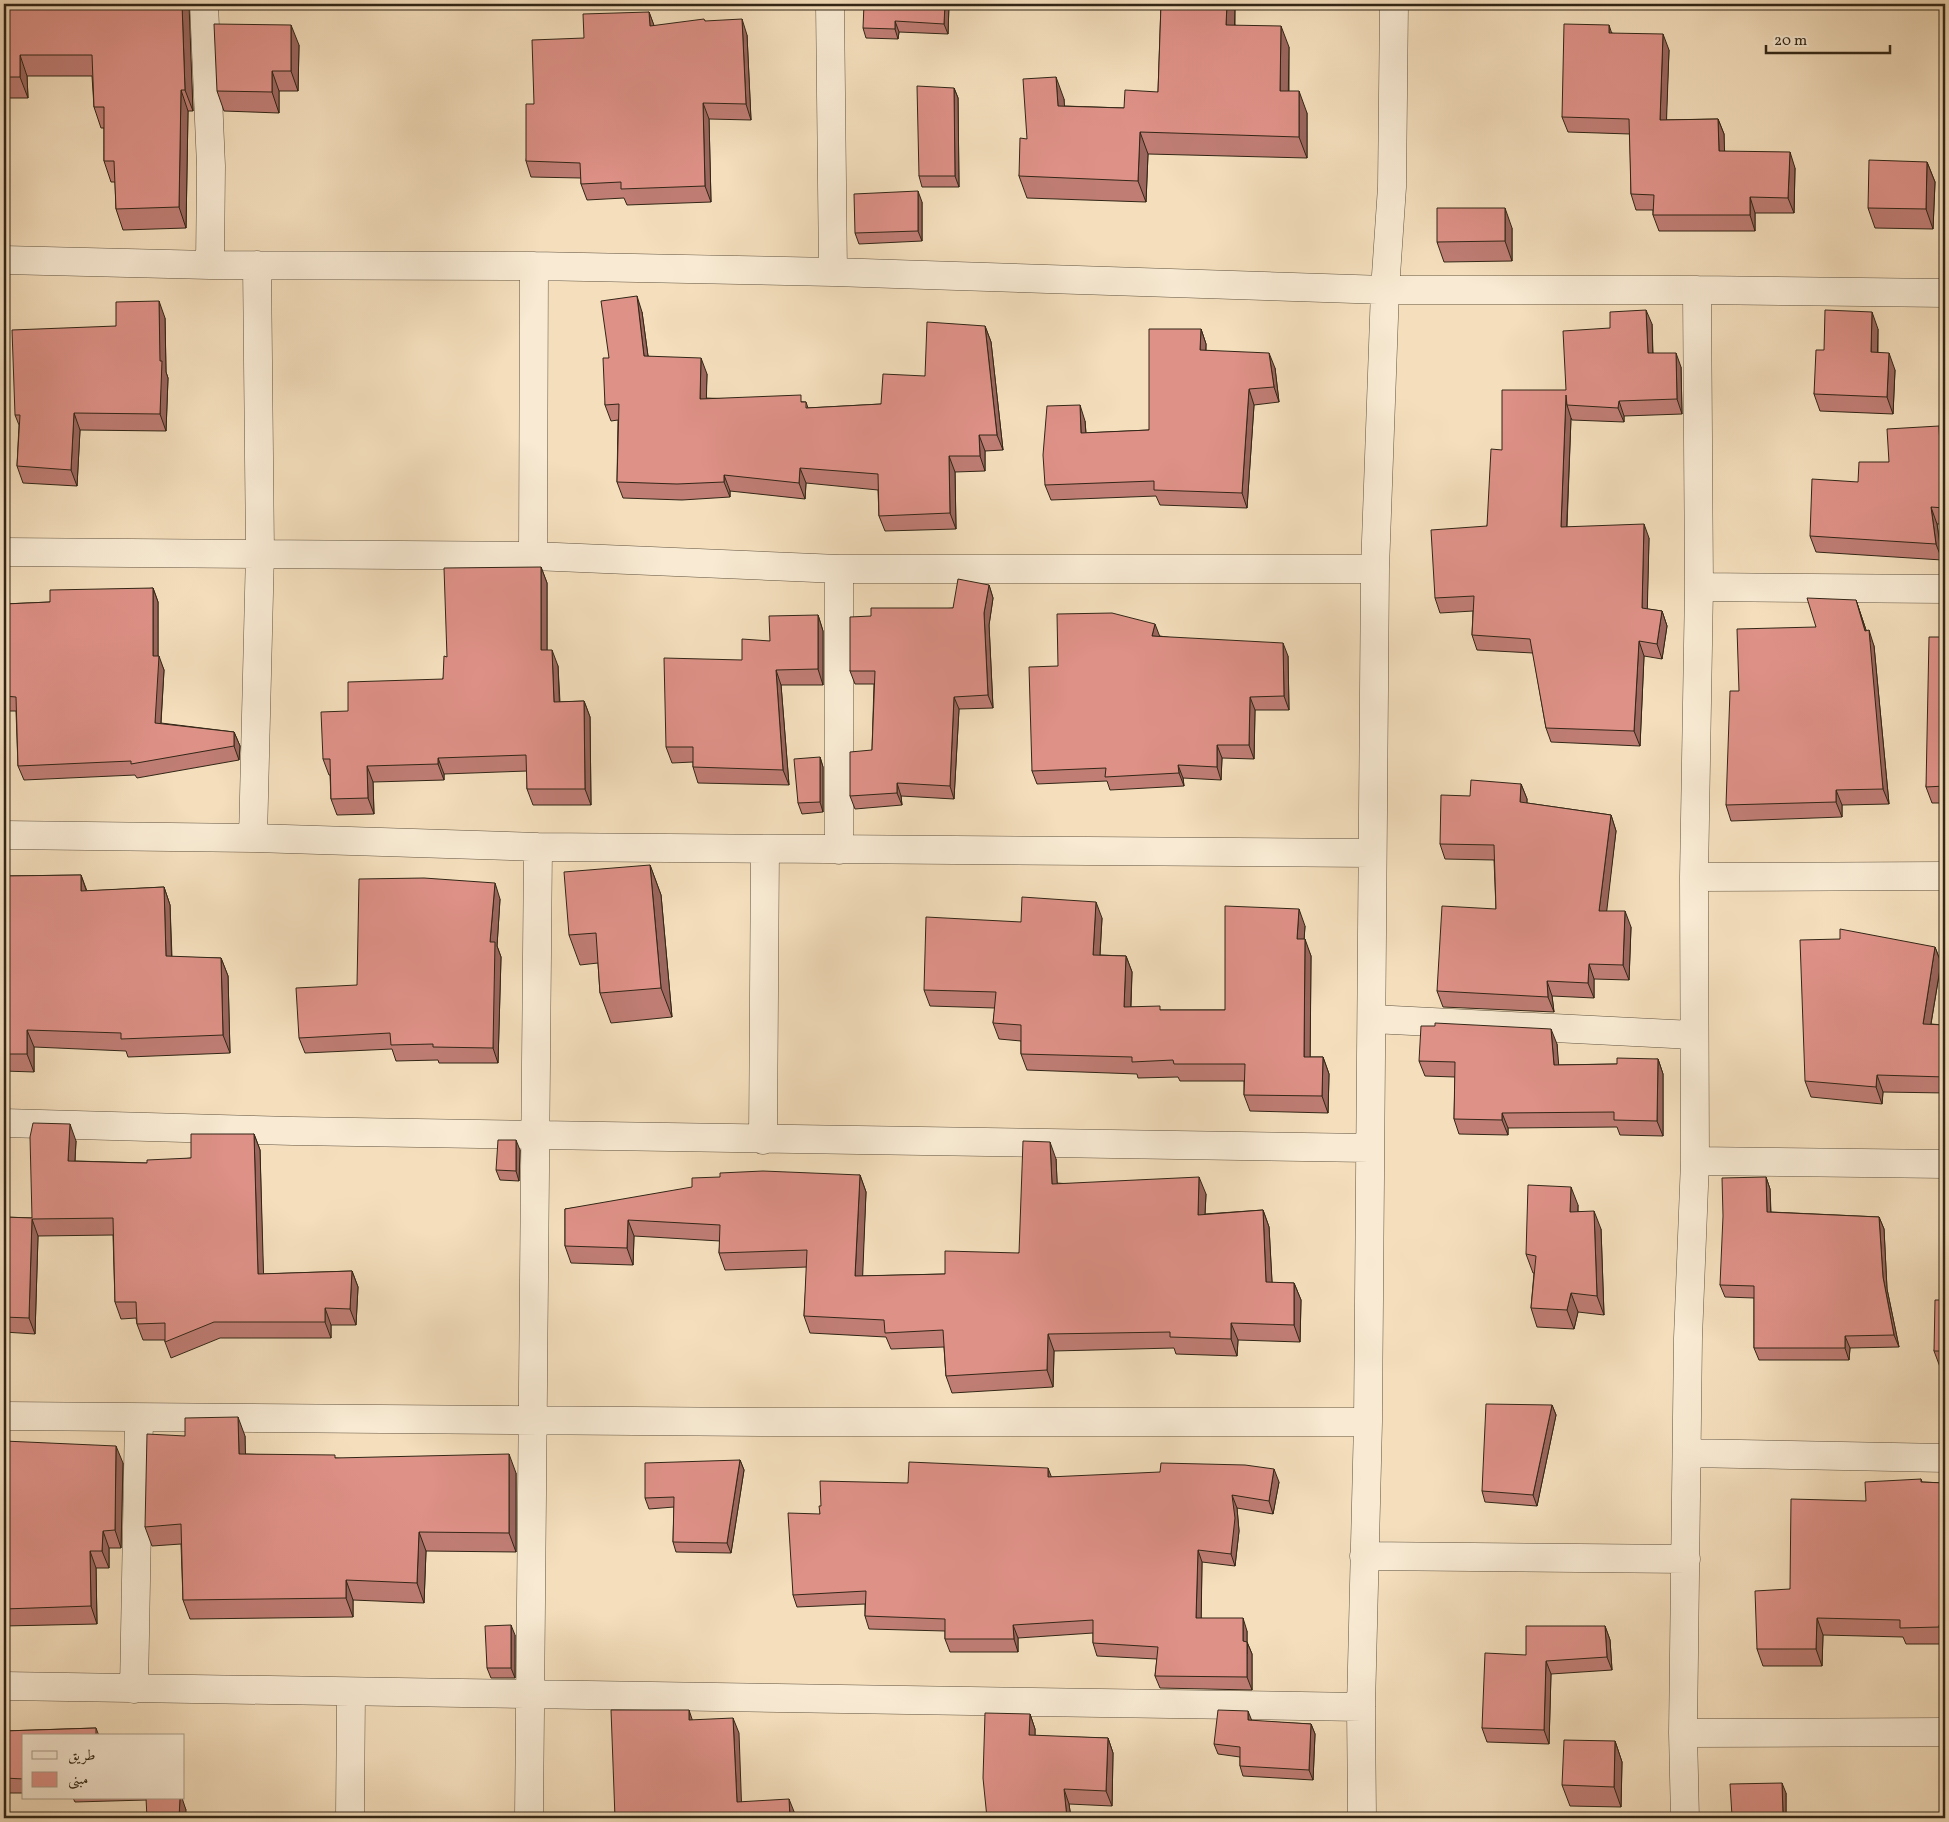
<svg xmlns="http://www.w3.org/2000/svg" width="1949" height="1822" font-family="Vollkorn,Amiri,serif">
<rect width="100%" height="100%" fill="#f4debc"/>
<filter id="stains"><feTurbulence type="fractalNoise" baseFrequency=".004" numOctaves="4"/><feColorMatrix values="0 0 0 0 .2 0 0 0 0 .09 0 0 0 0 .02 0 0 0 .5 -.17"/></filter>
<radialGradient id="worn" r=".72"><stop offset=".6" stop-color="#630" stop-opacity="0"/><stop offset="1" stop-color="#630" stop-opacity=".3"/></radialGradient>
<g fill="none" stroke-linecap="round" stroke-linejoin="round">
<!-- street casing -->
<g stroke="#625440" stroke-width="29">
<path id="street" d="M204,4l7,162 -1,99
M830,4l3,268
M4,260l206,5 324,1 299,6 552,18h312l248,3
M4,552l529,4 306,13h536
M533,556l1,-290
M839,569v281
M1699,587l246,2
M4,835l249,3 285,9 833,6
M253,838l7,-286 -3,-287
M1694,877l251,-1
M1372,1019l321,16
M4,1123l289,8 1076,17
M763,1140l2,-291
M1695,1161l250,3
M4,1416l757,6h607
M1687,1453l258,5
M1364,1556l322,3
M4,1686l1357,21
M134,1689l5,-271
M1683,1733l262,-1
M350,1818l1,-126
M529,1818l9,-971
M1362,1818l-1,-111 7,-285 7,-853 10,-279 7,-103 2,-183
M1685,1818l-2,-85 5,-395 7,-177 -1,-284 5,-290 -2,-297"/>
</g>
<!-- street -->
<use href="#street" stroke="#f8ead3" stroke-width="28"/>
</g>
<!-- wall -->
<path fill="#bf7d74" stroke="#322616" d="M4,4l184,1 5,106h-5l-2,117 -63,2 -7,-21 -1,-27h-4l-7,-21v-33h-3l-7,-21 -2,-31h-65l1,22h-24z
M949,4l-1,30 -49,-2 -1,7 -32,-1 -3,-10z
M1161,4h74v21l54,22v44l18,22v45l-159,-4 -2,48 -119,-4 -8,-22 8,-37 37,-40v7l60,2 34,-16z
M649,12l5,14 51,-5 42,14 4,85 -42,-1 2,83 -84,3 -3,-7 -37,2 -6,-16v-6l-50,-1 -5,-16 8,-57 50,-66z
M1612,33l57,17 -3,70 52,-1 6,15v17l71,17 -1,45h-39v18h-96l-6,-16v-5h-17l-5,-16 -1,-60 -62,-2 -6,-15z
M299,45l-1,46h-19v22l-55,-2 -7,-20z
M954,88l4,10 1,89h-37l-3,-11z
M1927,162l8,20 -2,47 -58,-1 -7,-20z
M922,202v39l-63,3 -4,-11z
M1512,228v33l-68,1 -7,-20z
M642,312l6,44 59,18 -1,24 100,4 2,6 73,-4 44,-28 60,-50 6,16 12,108 -18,1v20l-30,1 1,57 -71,2 -6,-15 -1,-26 -72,-7 -1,16 -75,-8v6l-48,3 -59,-2 -6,-16 1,-62 -7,1 -6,-16 4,-47z
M165,318l1,54 2,6 -2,53 -86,-1 -3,56 -54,-3 -6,-17 2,-41 -4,-10 101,-89z
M1652,324l1,29 28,14 1,47 -58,2v6l-52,-2 -1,-2 -4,109 82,11 -2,71 15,2 5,15 -5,33 -18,-3 -4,90 -89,-4 -5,-14 -13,-75 -56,-3 -5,-15 1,-24 -33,2 -5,-15 52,-72 15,-76 64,-60 44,-62z
M1201,329l5,15v7l69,17 4,34 -25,3 -7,103 -87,-3 -4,-9 -105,4 -6,-15 40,-64 1,12 63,-3z
M1878,329v23l17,18 -2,44 -73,-3 -6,-17 10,-44z
M1939,426l6,17v81h-8l5,36 -126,-8 -6,-16 48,-54 31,-20z
M541,567l6,16v67l11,16 2,36 24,-1 6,16 1,88h-58l-6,-16v-18l-83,3v6l-71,2 1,32 -37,1 -6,-16 -1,-24h-1l-6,-16 25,-48 95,-32 4,-22z
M989,585l4,13 -4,27 4,83 -34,1 -5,90 -53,-3 1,9 -47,4 -5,-13 22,-46 2,-66h-19l-5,-13 21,-55 82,-8z
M153,588l5,14v54l6,14 -3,53 73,9 6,14 -1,14 -102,18 -2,-3 -111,5 -6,-14 -2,-55h-12v-107l46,-2z
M1856,600l10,30 8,16 15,158 -47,1v12l-111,4 -5,-16 90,-178z
M818,615l5,16v54h-42l8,100 -91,-2 -5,-16v-5l-21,1 -6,-16 76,-87 28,-19z
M1160,636l128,20 1,54h-34l-1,49 -32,-1 -1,22 -38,-2 1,8 -74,4 -3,-9 -70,3 -5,-13 26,-105z
M1945,637v166h-13l-6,-16z
M820,757l3,10v45l-21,2 -4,-11z
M1521,784l6,15v4l84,12 5,16 -10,80 25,16 -2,53 -35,-1v19l-42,-2 2,16 -111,-5 -6,-16 59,-82 -2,-49 -49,-1 -5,-15 30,-48z
M650,865l11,30 11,122 -61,6 -11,-30 -2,-30 -18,2 -11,-30z
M81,875l6,16 77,-4 6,18 2,52 49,1 7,18 2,77 -102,4 -2,-6 -92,-4v25l-30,-1v-195z
M500,899l-3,47 4,11 -3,106h-59l-1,-3 -42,1 -4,-12 -87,4 -6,-15 58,-53z
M1102,918l-2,37 26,1 6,16 -1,35 30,3h64l80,-84 -1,13 7,17 -1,101h13l6,17 -1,39 -78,-2 -6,-16v-14h-64l-2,-4 -40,1 -1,-4 -110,-4 -6,-16v-13l-22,-2 -6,-16 2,-15 -65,-2 -6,-16 97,-68z
M1935,947l6,16 -10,61 14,1v68l-62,-1 -1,12 -71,-7 -6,-16z
M1557,1044l1,21 59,-1 41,-5 5,15v62l-43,-1 -3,-8 -109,1v7l-49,-1 -5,-15 1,-42 -30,-1 -6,-15z
M254,1134l6,16 3,124 89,-3 6,16 -2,38h-25v13h-111l-49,20 -6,-16v-2h-22l-6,-16 -1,-6 -15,1 -6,-17 -2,-67 -75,1 -3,98 -31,-2v-115l28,1 44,-77 -1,20 72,2 44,-5z
M520,1150l-1,31 -19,-1 -4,-10z
M1056,1159l1,24 149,11 -1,20 58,-4 6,17 3,56h22l7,17 -1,42 -62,-2 -1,16 -61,-2 -2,-6 -120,3 -1,36 -101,6 -6,-17 -2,-29 -53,2 -5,-12 -76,-4 -6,-17 3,-49 -82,3 -6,-17 1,-12 -86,-5 -1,29 -62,-2 -6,-17v-37l295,-34 6,17 -4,84 83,-2 74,-21z
M1766,1177l4,12 1,23 108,5 5,12 3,60 12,58 -49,1 -1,12h-90l-5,-12v-50l-29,-1 -5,-12z
M1578,1205v6l23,18 3,86 -26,-3 -4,17 -37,-2 -6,-19 3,-35h-1l-7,-19z
M1945,1300v67h-5l-6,-16z
M1552,1405l4,10 -19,91 -52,-4 -3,-11z
M185,1436h60v18l91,4 180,15v79l-90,-1 -2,52 -71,-3v17l-163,2 -7,-19 -2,-56 -29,2 -7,-19z
M4,1441l119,22 -2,85h-12v20h-13l1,56 -93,2z
M740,1460l4,10 -13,83 -55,-1 -3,-10 1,-35 -25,2 -4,-11z
M1052,1477l227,5 -6,32 -36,-6 2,23 -4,35 -33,-4 -1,56 46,13v11l5,12v36l-92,-2 -5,-12 2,-17 -60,-3 -4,-13v-10l-75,5v14h-68l-5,-13v-8l-76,-2 -4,-13v-12l-68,3 -4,-12 27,-81 1,-8 87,-23z
M1921,1479l1,3 23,1v161h-39l-3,-7 -80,-2 -1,31h-59l-6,-17 33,-60 76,-88z
M1605,1626l5,14 2,30 -61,4 -2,70 -62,-2 -5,-14 44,-73z
M515,1635v43h-24l-4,-10z
M1030,1714l5,15v7l73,2 5,15 -1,53 -43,-2 2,14h-84z
M1252,1721l59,3 4,10 -2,46 -70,-4 -3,-10v-9l-22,-3 -4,-10z
M96,1728l3,8h-75v57h-20v-62z
M1615,1741l7,21 -1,45 -51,-1 -8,-21z
M1786,1793v25h-54v-2z
M73,1798h107l6,12 -40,-10 -71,2z"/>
<!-- shaded-wall -->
<path fill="#9b665e" stroke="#322616" d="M182,4h7l4,107 -8,-21z
M945,4h4l-1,30 -4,-10z
M1227,4h8l-1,42 -8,-21z
M649,12l6,16 -5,-2z
M742,19l5,16 4,85 -5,-16z
M895,21l4,11 -1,7 -3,-10z
M291,25l8,20 -1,46 -7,-20z
M1609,25l5,15 -5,-7z
M1281,26l8,21 -1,66 -8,-22z
M1663,34l6,16 -3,85 -6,-15z
M20,55l7,21 1,22 -8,-21z
M272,71l7,20v22l-7,-21z
M1056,77l8,22 2,29 -8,-22z
M954,88l4,10 1,89 -4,-11z
M181,90l7,21 -2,117 -7,-21z
M1299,91l8,22v45l-8,-21z
M703,103l6,16 2,83 -6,-16z
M1718,119l6,15 1,32 -6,-15z
M1140,132l8,22 -2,48 -8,-21z
M1790,152l5,16 -1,45 -6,-15z
M1927,162l8,20 -2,47 -7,-20z
M918,191l4,11v39l-4,-10z
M1750,197l5,16v18l-5,-16z
M1505,208l7,20v33l-7,-20z
M637,296l5,16 8,59 -6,-15z
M159,301l6,17 1,54 2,6 -2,53 -6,-17z
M1646,310l6,14 1,43 -5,-14z
M1872,312l6,17 -1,40 -6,-17z
M985,326l6,16 12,108 -6,-15z
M1201,329l5,15 -1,22 -5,-16z
M1269,353l6,15 4,34 -5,-15z
M1676,353l5,14 1,47 -5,-15z
M1889,353l6,17 -2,44 -6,-17z
M701,358l6,16 -1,40 -6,-15z
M1249,389l5,16 -7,103 -5,-15z
M1566,395l1,10 4,13 -5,124 -5,-15z
M1619,401l5,15v6l-6,-14z
M1080,405l5,16 2,28 -6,-16z
M74,413l6,17 -3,56 -6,-16z
M1939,426l6,17v9l-5,-5z
M979,435l6,16v20l-5,-15z
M949,456l6,16 1,57 -6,-16z
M800,468l6,15 -1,16 -6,-16z
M724,475l6,16v6l-6,-15z
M1931,507l6,17 5,36 -6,-16z
M1644,524l5,14 -2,84 -5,-14z
M541,567l6,16v83l-6,-16z
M989,585l4,13 -4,27 4,83 -5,-13 -4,-82z
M153,588l5,14v57l1,-3 5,14 -4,67 -5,-14 -2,-67z
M1856,600l14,42 -1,-12 5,16 15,158 -6,-15 -18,-158z
M1662,611l5,15 -5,33 -5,-15z
M818,615l5,16v54l-5,-16z
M1155,624l5,13 -8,-1z
M1639,641l5,15 -4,90 -6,-15z
M1283,643l5,13 1,54 -5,-14z
M552,650l6,16 2,52 -6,-16z
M776,670l5,15 8,100 -6,-15z
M954,697l5,12 -5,90 -4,-13z
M1250,697l5,13 -1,49 -5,-14z
M584,701l6,16 1,88 -6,-16z
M234,732l6,14 -1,14 -5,-14z
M1217,745l5,13 -1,22 -4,-13z
M820,757l3,10v45l-3,-10z
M438,758l6,16v6l-6,-16z
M1178,765l5,13 1,8 -5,-13z
M367,766l6,16 1,32 -6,-16z
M897,783l4,13 1,9 -5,-12z
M1521,784l6,15 -1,19 -6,-16z
M1836,790l6,15v12l-6,-15z
M1611,815l5,16 -11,95 -6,-15z
M650,865l11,30 11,122 -11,-29z
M81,875l6,18 -6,-2z
M495,883l5,16 -3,47 4,11 -3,106 -5,-15 -3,-106z
M164,887l6,18 2,69 -6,-18z
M1096,902l6,16 -3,53 -6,-16z
M1299,909l6,17 -2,30 -6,-17z
M1625,911l6,16 -2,53 -6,-15z
M1305,939l6,17 -1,117 -6,-16z
M1935,947l6,16 -13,78 -5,-17z
M1126,956l6,16 -2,52 -6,-17z
M221,958l7,18 2,77 -7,-18z
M1589,964l5,15v19l-6,-15z
M1547,981l5,15 2,16 -6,-15z
M1551,1029l6,15 3,37 -6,-16z
M27,1030l7,17v25l-7,-18z
M1323,1057l6,17 -1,39 -6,-17z
M1658,1059l5,15v62l-6,-15z
M1877,1075l6,17 -1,12 -6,-17z
M1502,1113l6,15v7l-6,-15z
M70,1124l6,17 -2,36 -6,-16z
M254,1134l6,16 4,140 -6,-16z
M516,1140l4,10 -1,31 -3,-10z
M1050,1142l6,17 2,41 -6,-16z
M860,1175l6,17 -4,101 -7,-17z
M1199,1177l7,17 -2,38 -6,-17z
M1766,1177l4,12 1,35 -4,-12z
M1571,1187l7,18 -1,25 -7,-18z
M1263,1210l6,17 4,72 -7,-17z
M1594,1211l7,18 3,86 -7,-19z
M1879,1217l5,12 3,60 12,58 -5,-12 -11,-58z
M32,1219l6,17 -3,98 -6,-16z
M628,1220l6,16 -1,29 -6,-17z
M352,1271l6,16 -2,38 -6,-16z
M1294,1283l7,17 -1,42 -6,-17z
M1571,1293l7,19 -4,17 -7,-19z
M325,1308l6,17v13l-6,-16z
M1231,1323l7,17 -1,16 -6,-17z
M1048,1334l6,17 -1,36 -6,-17z
M1845,1336l5,12 -1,12 -4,-12z
M1552,1405l4,10 -19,91 -4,-11z
M238,1417l7,19 1,37 -7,-19z
M116,1446l7,17 -2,85 -6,-18z
M509,1454l7,19v79l-7,-19z
M740,1460l4,10 -13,83 -4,-10z
M1048,1468l5,13 -5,-4z
M1274,1469l5,13 -6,32 -4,-13z
M1232,1495l5,13 2,23 -4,35 -4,-12z
M103,1531l6,17v20l-7,-17z
M419,1532l7,19 -2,52 -7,-20z
M1198,1550l4,12 -1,69 -5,-13z
M90,1551l6,17 1,56 -6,-18z
M346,1580l7,20v17l-7,-19z
M1243,1618l4,13v23l-4,-13z
M1817,1618l6,17 -1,31 -6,-17z
M511,1625l4,10v43l-4,-10z
M1013,1625l5,13v14l-4,-13z
M1939,1625l6,16v2l-6,-16z
M1605,1626l5,14 2,30 -5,-13z
M1247,1642l5,12v36l-5,-13z
M1546,1661l5,13 -2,70 -5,-14z
M689,1710l5,15 -5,-5z
M1248,1711l4,10 -4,-1z
M1030,1714l5,15v21l-6,-15z
M733,1718l6,15 3,84 -5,-15z
M1311,1724l4,10 -2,46 -4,-10z
M1108,1738l5,15 -1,53 -6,-15z
M1615,1741l7,21 -1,45 -7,-20z
M1782,1783l4,10v25h-2l-1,-3z
M1064,1789l5,15 2,14h-4z
M180,1798h2l4,12v8h-7z
M789,1799l6,15v4h-5z"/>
<!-- building -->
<path fill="#de9187" stroke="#322616" d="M4,4h178l3,86h-4l-2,117 -63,2 -2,-48h-10v-54h-10l-2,-52h-72v22h-16z
M864,4h81l-1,20 -49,-3v8l-32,-1z
M1161,4h66l-1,21 55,1 -1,65h19v46l-159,-5 -2,49 -119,-5 1,-38 7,1 -4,-60 33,-2 2,29 66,2 1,-18 33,2z
M649,12l1,14 54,-7 1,2 37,-2 4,85 -43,-1 2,83 -84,3v-7l-40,2 -1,-21 -54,-2v-57h8l-2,-64 52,-2 -1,-24z
M214,24l77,1v46h-19v21l-55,-1z
M1564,24l45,1v8l54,1 -3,86 58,-1 1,32 71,1 -2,46 -38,-1v18h-97l1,-20 -23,-1 -2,-75 -67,-2z
M917,86l37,2 1,88h-36z
M1869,160l58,2 -1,47 -58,-1z
M918,191v40l-63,2 -1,-39z
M1437,208h68v33l-68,1z
M637,296l7,60 57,2 -1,41 101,-4v7h5v6l75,-4 2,-30 42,2 2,-54 58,4 12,109h-18l1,21h-31l1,57 -71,3 -1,-42 -78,-6 -1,15 -75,-8v7l-47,2 -60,-2 2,-78 -14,1 -2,-47h6l-8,-57z
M159,301l1,60h2l-2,53 -86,-1 -3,57 -54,-4 3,-51h-5l-3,-85 104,-4v-24z
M1646,310l2,43h28l1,46 -58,2 -1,7 -51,-3 -1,-10 -5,132 83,-3 -2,84 20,3 -5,33 -18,-3 -5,90 -88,-3 -16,-89 -58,-4 2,-39 -39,2 -4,-68 56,-4 4,-77 11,1v-60h64l-3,-59 47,-3v-16z
M1825,310l47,2 -1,40 18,1 -2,44 -73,-3 2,-44h8z
M1149,329h52l-1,21 69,3 5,34 -25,2 -7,104 -88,-3v-9l-109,4 -2,-30 4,-49 33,-1 1,28 68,-3z
M1939,426l1,21h5v61l-14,-1 5,37 -126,-8 2,-57 46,3 1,-20h30l-2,-33z
M541,567v83h11l2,52 30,-1 1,88h-58l-1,-34 -88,3v6l-71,2 1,32 -37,1 -1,-40h-7l-2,-47 27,-1v-29l95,-3 1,-23 3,1 -3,-89z
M958,579l31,6 -5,28 4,82 -34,2 -4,89 -53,-3v10l-47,3v-44l22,-2 3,-79h-25v-54l21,-1v-8h82z
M153,588v68h6l-4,67 79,9v14l-103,18v-3l-113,5 -2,-69 -12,-1v-92l46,-2v-12z
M1807,598l49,2 9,31 4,-1 14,159 -47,1v12l-110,3 4,-114h9l-2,-62 79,-2z
M1112,613l43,11 -3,12 131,7 1,53 -34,1 -1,48h-32v22l-39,-2 1,8 -74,4 1,-9 -74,3 -3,-104 29,-1 -1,-52z
M818,615v54l-42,1 7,100 -90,-3v-20h-27l-2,-89 78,2v-21l28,2 -1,-25z
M1929,637h16v149l-19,1z
M820,757v45l-22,1 -4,-44z
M1471,780l50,4 -1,18 91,13 -12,96h26l-2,54 -34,-1 -1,19 -41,-2 1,16 -111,-6 5,-85 54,3 -2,-64 -54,-1 1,-49 29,1z
M650,865l11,123 -61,5 -4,-60 -27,2 -5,-63z
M81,875v16l83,-4 2,69 55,2 2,77 -102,4v-6l-94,-3v24h-23v-178z
M424,878l71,5 -5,59h5l-2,106 -60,-1v-3l-42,1 -1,-12 -91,5 -3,-50 61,-3 2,-106z
M1022,897l74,5 -3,53 33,1 -2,51 36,-1v4h65v-104l74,3 -2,30h8l-1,118h19l-1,39 -78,-1 1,-31h-71l-1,-4 -41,2v-5l-111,-3v-29l-28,-2 3,-31 -72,-2 2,-73 95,5z
M1840,929l95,18 -12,77 22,1v52l-68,-2 -1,12 -71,-6 -5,-141 40,-1z
M1435,1023l116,6 3,36 63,-1v-6l41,1 -1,62 -43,-1v-8l-112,1v7l-48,-1 1,-57 -36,-1 2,-35h14z
M33,1123l37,1 -2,37 79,2v-3l44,-2v-24h63l4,140 94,-3 -2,38 -25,-1v14h-111l-49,20v-19l-28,1 -1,-22h-21l-2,-84 -81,1 -3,99 -25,-1v-100l28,1 -2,-81z
M498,1140h18v31l-20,-1z
M1023,1141l27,1 2,42 147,-7 -1,38 65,-5 3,72 28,1v42l-63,-2v16l-61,-2v-5l-122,2 -1,36 -101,6 -3,-46 -58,3 -1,-13 -80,-4 3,-66 -88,3 1,-28 -92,-5 -1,28 -62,-2v-37l127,-22v-9l28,-1v-4l43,-2 97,4 -5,101 90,-2v-23l74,2z
M1766,1177l1,35 112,5 4,60 11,58 -49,1v12h-91v-62l-34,-1 3,-69 -1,-38z
M1528,1185l43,2 -1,25 24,-1 3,85 -26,-3 -4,17 -36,-2 5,-52 -10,-2z
M1935,1300h10v51h-11z
M1486,1404l66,1 -19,90 -51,-4z
M238,1417l1,37 96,1v3l174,-4v79l-90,-1 -2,51 -71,-3v18l-163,2 -2,-76 -36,3 2,-93 38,2v-18z
M4,1441l112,5 -1,84 -12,1 -1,20h-12l1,55 -87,3z
M740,1460l-13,83 -54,-1 1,-45 -29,1v-35z
M909,1462l139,6v9l112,-5 1,-9 84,2 29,4 -5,32 -37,-6 3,23 -4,36 -33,-4 -2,68h47v23l4,1v35l-92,-1 3,-29 -65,-4v-23l-80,5 1,14h-69v-20l-80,-3 1,-25 -73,4 -5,-82 32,1 -1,-8h2l-1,-25 88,2z
M1921,1479v3l24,1v142h-6v2l-39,1v-8l-83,-2 -1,31h-59l-2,-58 35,-2 1,-90 75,2 -1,-19z
M511,1625v43h-24l-2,-42z
M1526,1626h79l2,31 -61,4 -2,69 -62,-2 3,-75 41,2z
M611,1710h78v10l44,-2 4,84 52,-3 1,19h-175z
M1218,1710l30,1v9l63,4 -2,46 -69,-4v-19l-26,-3z
M985,1713l45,1 -1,21 79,3 -2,53 -42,-2 3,29h-80l-4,-40z
M96,1728v8h-72v43l-20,-1v-47z
M1564,1740l51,1 -1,46 -52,-2z
M1782,1783l1,32 -51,1 -2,-32z
M146,1798h34l-1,20h-32z"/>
<!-- margin -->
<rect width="1949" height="1822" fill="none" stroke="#f4debc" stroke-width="20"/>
<rect x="5" y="5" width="1939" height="1812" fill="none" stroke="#322616" stroke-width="2.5"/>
<rect x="10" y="10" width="1929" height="1802" fill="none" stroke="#322616"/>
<!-- legend -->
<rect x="22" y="1734" width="162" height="65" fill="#f8ead3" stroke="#a99c87"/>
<rect x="32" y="1751" width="25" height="8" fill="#f8ead3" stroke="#a99c87"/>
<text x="68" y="1760" font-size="15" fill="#322616">طريق</text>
<rect x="32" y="1772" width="25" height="15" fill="#de9187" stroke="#a99c87"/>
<text x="68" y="1784" font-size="15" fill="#322616">مبنى</text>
<!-- scale -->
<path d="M1766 45v8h124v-8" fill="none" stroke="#322616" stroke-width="2.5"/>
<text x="1774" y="45" font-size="15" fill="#322616" stroke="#f8ead3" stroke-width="4" paint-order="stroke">20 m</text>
<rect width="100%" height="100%" filter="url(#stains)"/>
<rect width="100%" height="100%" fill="url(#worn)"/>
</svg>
